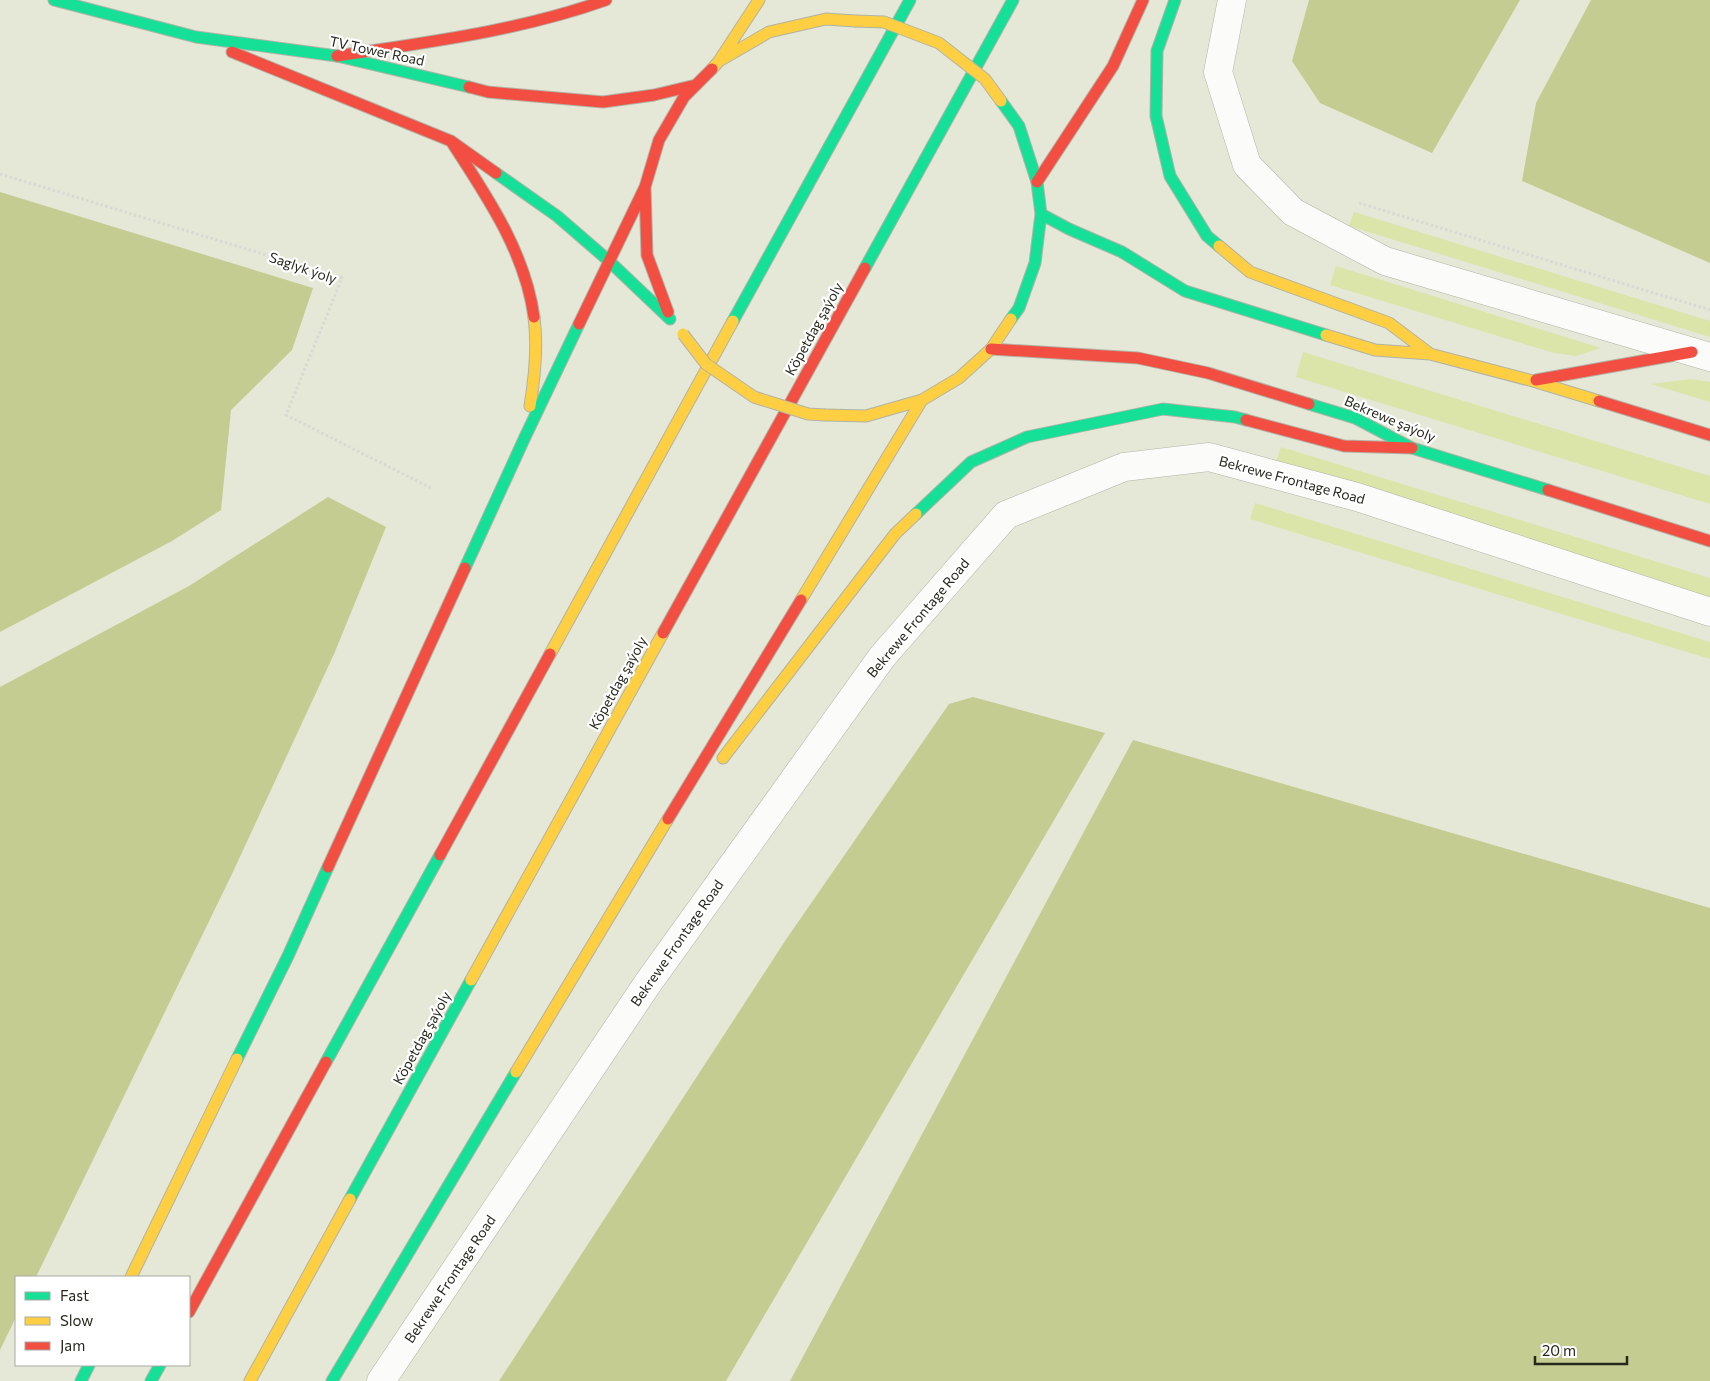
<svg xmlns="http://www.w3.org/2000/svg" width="1710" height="1381" font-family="Commissioner,sans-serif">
<rect width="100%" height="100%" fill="#e5e8d7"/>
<!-- green -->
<path fill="#dbe4a9" d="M1354,212l356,109v16l-361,-111z
M1336,266l265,82 -25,8 -22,-3 -224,-68z
M1303,352l407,124v28l-414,-127z
M1691,379l19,3v20l-59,-18z
M1281,447l429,131v20l-435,-133z
M1255,503l455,139v17l-460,-140z"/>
<!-- forest -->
<path fill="#c4cc91" d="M1309,0h211l-88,153 -112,-50 -28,-42z
M1591,0h119v263l-188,-82 14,-78z
M0,192l313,96 -21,62 -61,60 -10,100 -49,31 -172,91z
M328,497l58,30 -52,127 -102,220 -196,403h-20v40l-16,33v-663l189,-101z
M973,697l132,36 -379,648h-227l286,-440 164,-237z
M1133,740l577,168v473h-920z"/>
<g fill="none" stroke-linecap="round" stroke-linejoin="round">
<!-- street casing -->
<g stroke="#b0b3a6" stroke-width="29">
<path id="street" d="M1232,0l-14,72 29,93 46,47 92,49 325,96
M381,1381l267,-398 234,-326 124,-142 118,-48 85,-10 148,40 353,115"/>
</g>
<!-- fast casing -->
<g stroke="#b0b3a6" stroke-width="13">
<path id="fast" d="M54,0l142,37 141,19 132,31
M1175,0l-18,51 -1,65 14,60 37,60 12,10
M1001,101l18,25 18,56 4,32 -6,49 -16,45 -8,11
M496,173l61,43 52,45 61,58
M1041,214l28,15 53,23 63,39 141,44
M865,268l148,-268
M733,321l177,-321
M1309,404l46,14 57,30 136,42
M916,514l55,-52 56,-25 136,-28 72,8 11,3
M465,568l60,-131 54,-113
M237,1059l51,-103 40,-89
M326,1062l114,-207
M350,1199l121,-219
M81,1381l8,-16
M151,1381l9,-16
M332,1381l184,-309"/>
</g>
<!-- slow casing -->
<g stroke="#b0b3a6" stroke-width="13">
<path id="slow" d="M719,61l40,-61
M712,69l7,-8 50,-29 57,-13 29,2
M1219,246l31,26 139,51 41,31
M1326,335l49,15 55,4 103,27 66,20
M530,406c5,-30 8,-59 4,-89
M825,415l41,1 56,-16 37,-22 32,-29 20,-30
M801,600l121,-200
M550,654l183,-333
M723,758l172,-224 21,-20
M471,980l192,-347
M516,1072l152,-253
M131,1277l106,-218
M250,1381l100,-182"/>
</g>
<!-- jam casing -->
<g stroke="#b0b3a6" stroke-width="13">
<path id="jam" d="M232,52l219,89 45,32
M337,56c91,-14 182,-25 269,-56
M469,87l19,5 115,10 51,-7 42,-10
M451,141c35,54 74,110 83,176
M1037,182l76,-116 30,-66
M668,312l-21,-57 -2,-68 14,-47 25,-43 28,-28
M579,324l66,-137
M991,349l147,9 70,15 101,31
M1536,380l156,-28
M1599,401l111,34
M1246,420l98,26 68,2
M1548,490l162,51
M663,633l202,-365
M668,819l133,-219
M440,855l110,-201
M328,867l137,-299
M189,1312l137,-250"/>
</g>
<!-- path -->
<path stroke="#d8d9d4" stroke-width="3" stroke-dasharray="2.5 2.5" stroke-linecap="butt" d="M0,174l342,104 -56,137 145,73
M1359,203l351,107"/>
<!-- street -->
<use href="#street" stroke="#fbfcf9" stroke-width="28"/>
<!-- fast -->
<use href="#fast" stroke="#16e098" stroke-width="11"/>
<!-- slow -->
<use href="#slow" stroke="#ffcf43" stroke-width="11"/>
<!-- jam -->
<use href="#jam" stroke="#f24e42" stroke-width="11"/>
<!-- slow-bridge casing -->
<g stroke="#b0b3a6" stroke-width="13" stroke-linecap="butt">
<path id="slow-bridge" d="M855,21l29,1 55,21 46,36 16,22
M683,334l23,30 48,33 54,17 17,1"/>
</g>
<!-- slow-bridge -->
<use href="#slow-bridge" stroke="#ffcf43" stroke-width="11"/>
</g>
<g text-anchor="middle" stroke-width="4.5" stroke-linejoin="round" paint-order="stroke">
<!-- street labels -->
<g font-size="14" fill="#26281d" stroke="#fff">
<text transform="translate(377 51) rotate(12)" y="5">TV Tower Road</text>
<text transform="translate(303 268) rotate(19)" y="5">Saglyk ýoly</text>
<text transform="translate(814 329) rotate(-61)" y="5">Köpetdag şaýoly</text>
<text transform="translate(1390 419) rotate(23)" y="5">Bekrewe şaýoly</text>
<text transform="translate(1292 480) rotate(15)" y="5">Bekrewe Frontage Road</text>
<text transform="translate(918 618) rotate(-50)" y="5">Bekrewe Frontage Road</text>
<text transform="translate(618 683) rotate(-61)" y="5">Köpetdag şaýoly</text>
<text transform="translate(677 943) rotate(-55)" y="5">Bekrewe Frontage Road</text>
<text transform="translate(422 1038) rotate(-61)" y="5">Köpetdag şaýoly</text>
<text transform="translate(450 1279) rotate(-56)" y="5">Bekrewe Frontage Road</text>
</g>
</g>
<!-- legend -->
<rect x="15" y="1276" width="175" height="90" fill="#ffffff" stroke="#a8a9a5"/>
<rect x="25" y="1292" width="25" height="8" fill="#16e098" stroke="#a8a9a5"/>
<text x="60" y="1301" font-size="15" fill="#26281d">Fast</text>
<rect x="25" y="1317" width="25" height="8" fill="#ffcf43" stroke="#a8a9a5"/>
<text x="60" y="1326" font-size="15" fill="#26281d">Slow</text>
<rect x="25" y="1342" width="25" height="8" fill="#f24e42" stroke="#a8a9a5"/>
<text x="60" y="1351" font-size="15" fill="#26281d">Jam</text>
<!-- scale -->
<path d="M1535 1356v8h92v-8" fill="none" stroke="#26281d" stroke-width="2.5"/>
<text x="1542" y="1356" font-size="15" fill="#26281d" stroke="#ffffff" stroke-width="4" paint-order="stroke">20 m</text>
</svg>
